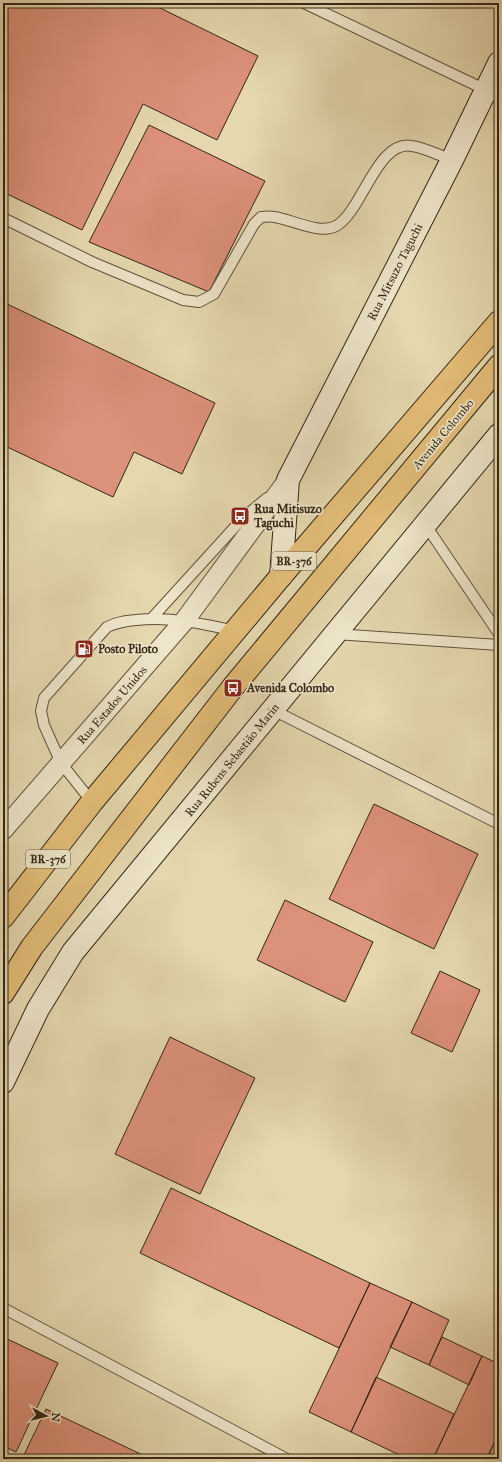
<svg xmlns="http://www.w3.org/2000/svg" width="502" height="1462" font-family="'IM FELL Great Primer',serif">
<rect width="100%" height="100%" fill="#e5d7ae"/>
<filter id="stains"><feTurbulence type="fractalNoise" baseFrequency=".005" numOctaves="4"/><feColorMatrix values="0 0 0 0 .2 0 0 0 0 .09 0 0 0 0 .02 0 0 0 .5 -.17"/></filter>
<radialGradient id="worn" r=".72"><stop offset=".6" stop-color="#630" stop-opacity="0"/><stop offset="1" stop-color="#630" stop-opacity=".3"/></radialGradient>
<!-- building -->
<path fill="#dc917a" stroke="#322617" d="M3,3h147l108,53 -41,84 -74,-36 -61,126 -79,-38z
M149,125l116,56 -56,111 -120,-50z
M3,302l212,101 -33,71 -48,-22 -21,45 -110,-52z
M374,804l104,50 -44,95 -105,-50z
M285,900l88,42 -28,60 -88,-42z
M440,971l40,19 -28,62 -41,-19z
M170,1037l85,41 -55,116 -85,-40z
M171,1188l199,95 -31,65 -199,-95z
M370,1283l42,19 -61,130 -42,-20z
M412,1302l37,18 -20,45 -39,-18z
M3,1337l55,26 -42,89 -13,-6z
M442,1337l40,19 -13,29 -40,-20z
M482,1356l17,8v69l-13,26h-53z
M376,1377l78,37 -21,45h-25l-57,-27z
M46,1409l105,50h-129z
M498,1434l1,25h-12z"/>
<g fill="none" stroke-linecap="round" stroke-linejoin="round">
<!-- lane casing -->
<g stroke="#5f523d" stroke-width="12">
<path id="lane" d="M304,3l182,87 13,8
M3,218l89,44 91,38 16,2 15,-8 40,-70 7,-7c4,0 9,-1 13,0 17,2 45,18 62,9 26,-14 41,-87 76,-80 13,2 27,9 40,14
M425,524l74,110
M152,618l91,-100 24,-20
M335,634l164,11
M273,710l226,114
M92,802l-31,-39 -17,-38 -3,-14 3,-13 63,-71c10,-5 18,-6 29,-7 34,-4 67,4 100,11
M3,1308l284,151"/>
</g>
<!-- street casing -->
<g stroke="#5f523d" stroke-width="21">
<path id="street" d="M3,830l182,-210 103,-140"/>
</g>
<!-- secondary casing -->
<g stroke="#322617" stroke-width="24">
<path id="secondary" d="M281,576l7,-96 164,-320 47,-97
M3,1082l35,-73 35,-57 426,-517"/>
</g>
<!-- primary casing -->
<g stroke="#322617" stroke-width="24">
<path id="primary" d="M3,917l89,-115 189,-226 218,-254
M3,993l29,-46 201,-260 266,-321"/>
</g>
<!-- lane -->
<use href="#lane" stroke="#eee5ca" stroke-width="10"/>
<!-- street -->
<use href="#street" stroke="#eee5ca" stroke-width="19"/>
<!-- secondary -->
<use href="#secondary" stroke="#eee5ca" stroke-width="22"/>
<!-- primary -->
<use href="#primary" stroke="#e2bc77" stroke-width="22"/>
</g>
<!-- icons -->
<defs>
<g id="bus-square" transform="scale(1)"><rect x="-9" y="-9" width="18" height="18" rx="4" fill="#8f2418" stroke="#eee5ca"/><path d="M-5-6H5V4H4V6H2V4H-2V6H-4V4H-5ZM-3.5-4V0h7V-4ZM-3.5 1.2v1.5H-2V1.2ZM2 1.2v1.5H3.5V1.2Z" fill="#fff"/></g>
<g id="fuel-square" transform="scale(1)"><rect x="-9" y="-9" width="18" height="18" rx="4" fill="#8f2418" stroke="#eee5ca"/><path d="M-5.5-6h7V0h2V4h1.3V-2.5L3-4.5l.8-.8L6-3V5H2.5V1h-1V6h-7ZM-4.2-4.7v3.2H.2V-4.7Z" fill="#fff"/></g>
</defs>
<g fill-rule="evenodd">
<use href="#bus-square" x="240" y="516"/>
<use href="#fuel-square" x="84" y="649"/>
<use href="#bus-square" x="233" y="688"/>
</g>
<g text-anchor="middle" stroke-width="3.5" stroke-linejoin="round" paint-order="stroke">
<!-- shield labels -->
<g fill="#eee5ca" stroke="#6a5f4d" stroke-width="1">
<rect x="272" y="552" width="44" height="18" rx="3"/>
<rect x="26" y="850" width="44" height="18" rx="3"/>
</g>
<g font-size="11" font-weight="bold" fill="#322617">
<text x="294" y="565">BR-376</text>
<text x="48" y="863">BR-376</text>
</g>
<!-- street labels -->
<g font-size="12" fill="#322617" stroke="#eee5ca">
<text transform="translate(395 272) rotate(-63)" y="4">Rua Mitsuzo Taguchi</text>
<text transform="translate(443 434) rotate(-50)" y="4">Avenida Colombo</text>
<text transform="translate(112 705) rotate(-49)" y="4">Rua Estados Unidos</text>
<text transform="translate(232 760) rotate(-51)" y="4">Rua Rubens Sebastião Marin</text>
</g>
<!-- poi labels -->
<g font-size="12" font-weight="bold" fill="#322617" stroke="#eee5ca" text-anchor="start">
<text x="254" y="513">Rua Mitisuzo<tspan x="254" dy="14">Taguchi</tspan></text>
<text x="98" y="653">Posto Piloto</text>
<text x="247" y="692">Avenida Colombo</text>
</g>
</g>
<!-- margin -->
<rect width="502" height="1462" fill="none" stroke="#e5d7ae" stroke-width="16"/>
<rect x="4" y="4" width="494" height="1454" fill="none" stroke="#322617" stroke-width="2"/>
<rect x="8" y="8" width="486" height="1446" fill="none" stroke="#322617"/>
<!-- north arrow -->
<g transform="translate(46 1416) rotate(97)" stroke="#eee5ca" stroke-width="3" paint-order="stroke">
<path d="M0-3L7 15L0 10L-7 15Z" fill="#322617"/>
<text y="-6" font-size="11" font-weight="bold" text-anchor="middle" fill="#322617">N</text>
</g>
<rect width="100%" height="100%" filter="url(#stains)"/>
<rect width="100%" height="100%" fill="url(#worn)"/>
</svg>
